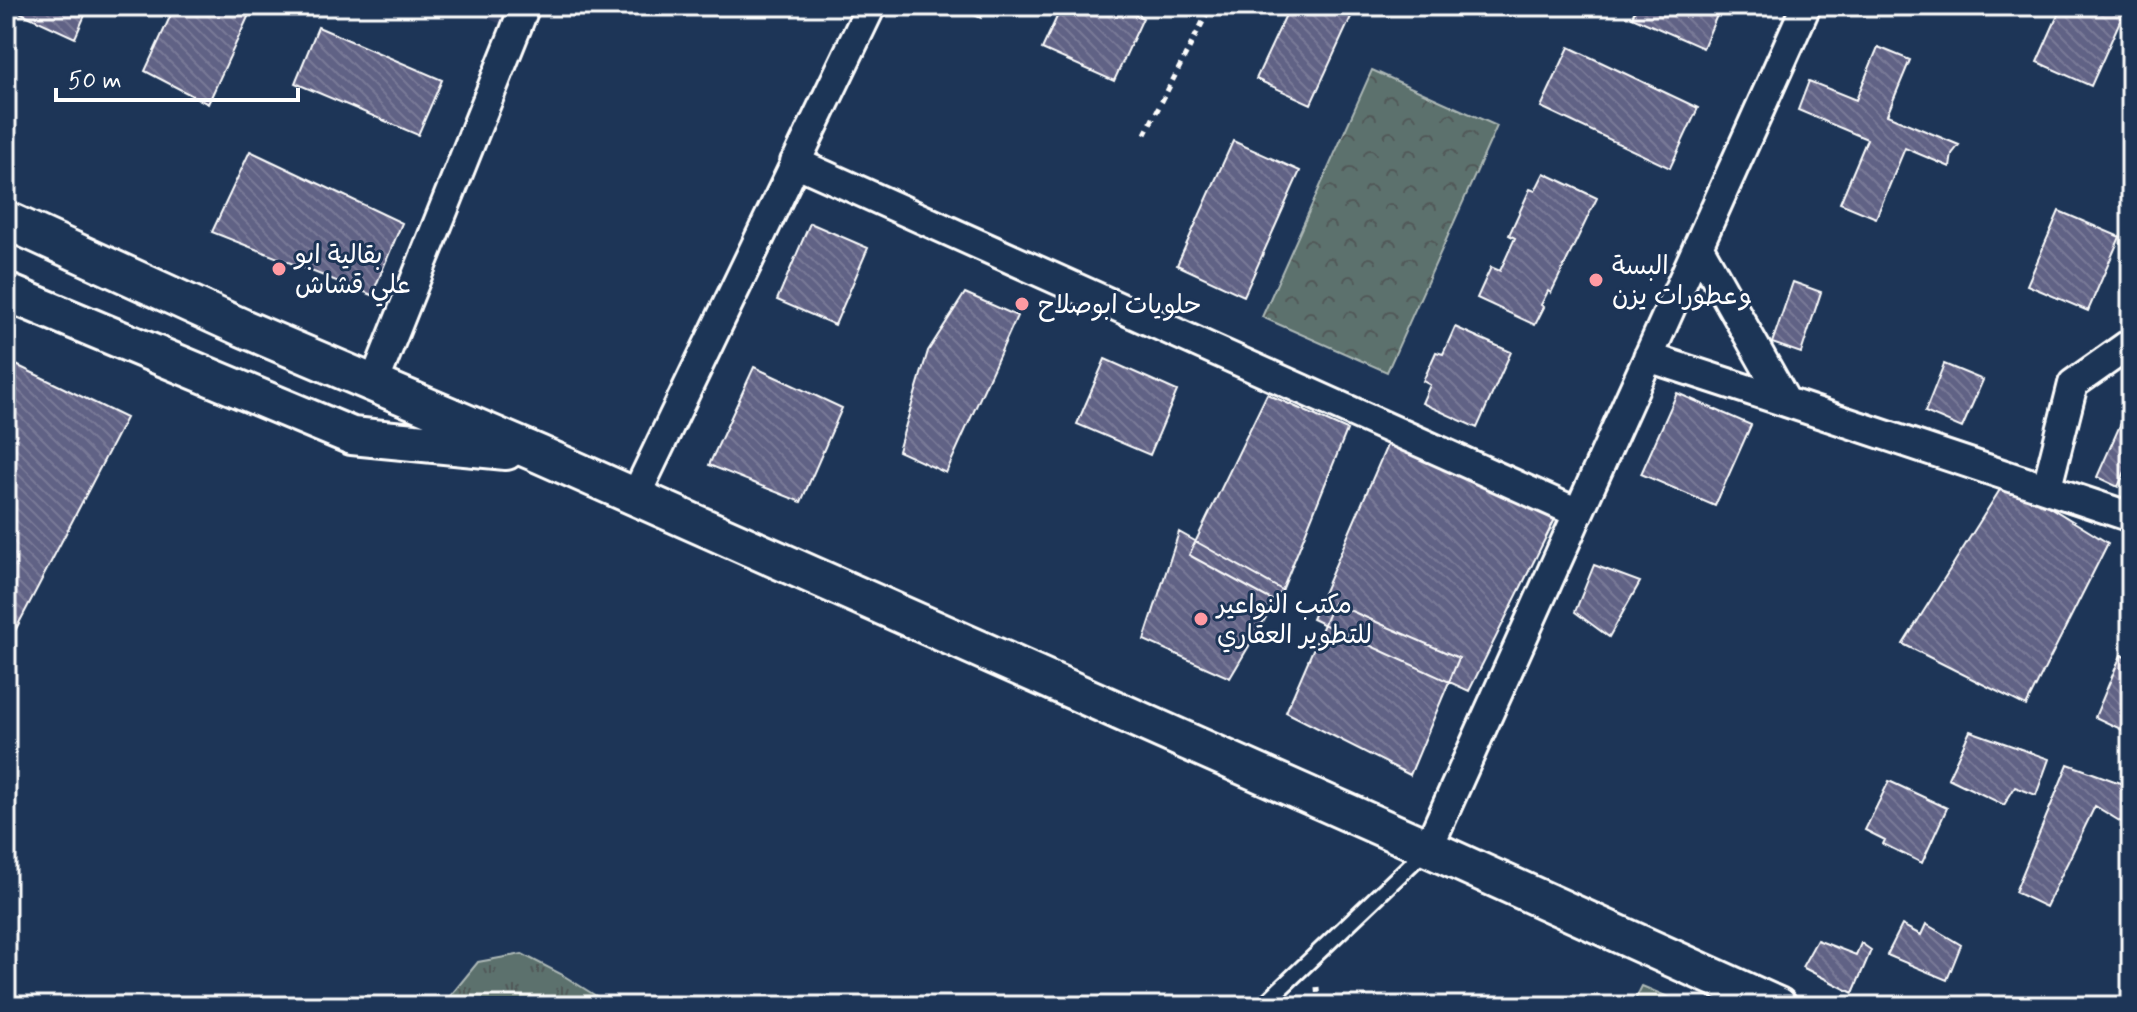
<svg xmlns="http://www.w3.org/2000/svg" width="2137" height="1012" font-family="Mynerve,'Playpen Sans Arabic',sans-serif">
<defs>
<pattern id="grass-tufts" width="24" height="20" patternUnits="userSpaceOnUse" patternTransform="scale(2)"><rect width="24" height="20" fill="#5b716d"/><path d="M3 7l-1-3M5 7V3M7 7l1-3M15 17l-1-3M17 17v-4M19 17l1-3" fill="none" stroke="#515958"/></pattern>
<pattern id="park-crowns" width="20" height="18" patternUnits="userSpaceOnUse" patternTransform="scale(2)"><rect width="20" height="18" fill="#5b716d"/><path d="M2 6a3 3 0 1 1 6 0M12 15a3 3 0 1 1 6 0" fill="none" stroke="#515958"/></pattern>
<pattern id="building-back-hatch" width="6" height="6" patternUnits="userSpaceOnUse" patternTransform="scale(2)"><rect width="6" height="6" fill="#616285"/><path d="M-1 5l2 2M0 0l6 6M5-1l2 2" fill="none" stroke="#797a97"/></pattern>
</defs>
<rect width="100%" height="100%" fill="#1d3557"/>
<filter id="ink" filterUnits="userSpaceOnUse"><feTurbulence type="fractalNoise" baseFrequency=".0125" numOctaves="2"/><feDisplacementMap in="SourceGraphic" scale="16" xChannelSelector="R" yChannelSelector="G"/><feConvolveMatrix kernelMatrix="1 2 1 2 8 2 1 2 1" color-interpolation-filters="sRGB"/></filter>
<g filter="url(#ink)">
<!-- built -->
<path fill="#314265" d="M460,6h70l-11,26z"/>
<!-- grass -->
<path fill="url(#grass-tufts)" stroke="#adb8b6" stroke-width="2" d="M522,954l39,20 51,32h-170l36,-44z
M1642,986l47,20h-57z"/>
<!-- park -->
<path fill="url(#park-crowns)" stroke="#adb8b6" stroke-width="2" d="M1372,70l125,56 -110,246 -125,-55z"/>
<!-- building -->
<path fill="url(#building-back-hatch)" stroke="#fff" stroke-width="2" d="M6,6h83l-14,32z
M175,6h78l-45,98 -63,-33z
M954,6h32l-5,12z
M1062,6h55l26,12 -29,63 -72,-32z
M1290,6h66l-45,98 -55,-25z
M1637,6h84l-18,42 -71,-31z
M2062,6h49l13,6 -33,74 -54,-24z
M318,27l124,53 -24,55 -123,-52z
M1569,47l129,61 -28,60 -129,-61z
M1878,47l32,13 -23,55 72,30 -7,9 -2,13 -45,-19 -29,70 -36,-15 27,-64 -69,-29 11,-29 47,19z
M1233,141l67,30 -56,125 -67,-31z
M250,151l152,72 -30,72 -160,-63z
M1544,173l53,25 -46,95 -3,-2 -7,14 3,2 -9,18 -58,-27 14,-31 9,4 15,-33 -6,-3 21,-46 5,2z
M2059,211l61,26 -32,74 -61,-26z
M810,223l58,25 -33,77 -58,-25z
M1793,282l28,10 -20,61 -29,-10z
M965,293l52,23 -71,157 -48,-22 30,-100z
M1455,327l56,25 -34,76 -55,-25 8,-18 -7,-4 13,-29 7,2z
M1105,359l72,32 -27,64 -73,-31z
M6,360l120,58 -120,230z
M1944,364l39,16 -21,48 -37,-16z
M754,367l88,41 -41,94 -92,-37z
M1677,393l74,32 -36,81 -74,-32z
M1267,394l80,36 -70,173 -88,-48z
M2125,414l6,3v47l-3,1 -10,22 -21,-10z
M1388,443l167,76 -86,172 -157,-72z
M2006,480l102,63 -82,163 -123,-62z
M1179,532l103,58 -52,88 -86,-38z
M1594,565l46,17 -31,55 -34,-25z
M1333,603l126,55 -49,117 -124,-63z
M2121,655l10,5v74l-36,-17z
M1970,731l79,28 -13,36 -21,-8 -11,18 -56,-27z
M2068,764l63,23v41l-36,-22 -49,101 -31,-15z
M1889,781l58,27 -25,55 -39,-19 2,-4 -20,-10z
M1926,924l35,21 -14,35 -60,-25 15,-30 19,10z
M1817,940l39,15 5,-12 10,7 -18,43 -51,-26z
M2131,987v19h-3l-5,-3z"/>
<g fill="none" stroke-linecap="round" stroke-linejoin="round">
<!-- service casing -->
<g stroke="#fff" stroke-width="20">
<path id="service" d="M1262,1006l165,-157"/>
</g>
<!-- minor casing -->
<g stroke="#fff" stroke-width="34">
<path id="minor" d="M795,162l783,351
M1698,246l88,156 345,115
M1648,357l138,45
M374,383l151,-377
M2047,487l26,-103 58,-41
M635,497l236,-491
M1428,848l378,-842"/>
</g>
<!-- tertiary casing -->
<g stroke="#fff" stroke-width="42">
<path id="tertiary" d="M6,220l237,108 296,126 889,394 350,158
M6,292l346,144 154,15"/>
</g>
<!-- path -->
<path stroke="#fff" stroke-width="5" stroke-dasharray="6 6" stroke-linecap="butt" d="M1145,134l66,-128
M1317,987l1,19"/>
<!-- service -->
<use href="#service" stroke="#1d3557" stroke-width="14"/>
<!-- minor -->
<use href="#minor" stroke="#1d3557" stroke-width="28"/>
<!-- tertiary -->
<use href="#tertiary" stroke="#1d3557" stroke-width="36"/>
</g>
</g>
<!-- markers -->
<g fill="#ff9aa2" stroke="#1d3557" stroke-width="3">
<circle cx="279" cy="269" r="8"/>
<circle cx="1596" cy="280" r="8"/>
<circle cx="1022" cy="304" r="8"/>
<circle cx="1201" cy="619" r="8"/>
</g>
<g text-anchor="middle" stroke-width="6" stroke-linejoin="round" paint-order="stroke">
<!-- poi labels -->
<g font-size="26" fill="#fff" stroke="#1d3557" text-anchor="start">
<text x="295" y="263">بقالية ابو<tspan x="295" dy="30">علي قشاش</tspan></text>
<text x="1612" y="274">البسة<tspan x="1612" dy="30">وعطورات يزن</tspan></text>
<text x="1038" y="313">حلويات ابوصلاح</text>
<text x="1217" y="613">مكتب النواعير<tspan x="1217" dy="30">للتطوير العقاري</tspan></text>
</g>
</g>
<!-- margin -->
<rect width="2137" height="1012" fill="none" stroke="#1d3557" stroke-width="32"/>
<rect x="16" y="16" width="2105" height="980" fill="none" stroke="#fff" stroke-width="3" filter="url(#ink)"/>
<!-- scale -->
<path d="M56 88v12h242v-12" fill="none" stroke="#ffffff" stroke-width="4"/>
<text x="68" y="88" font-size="24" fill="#ffffff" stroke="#1d3557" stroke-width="6" paint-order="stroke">50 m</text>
</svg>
